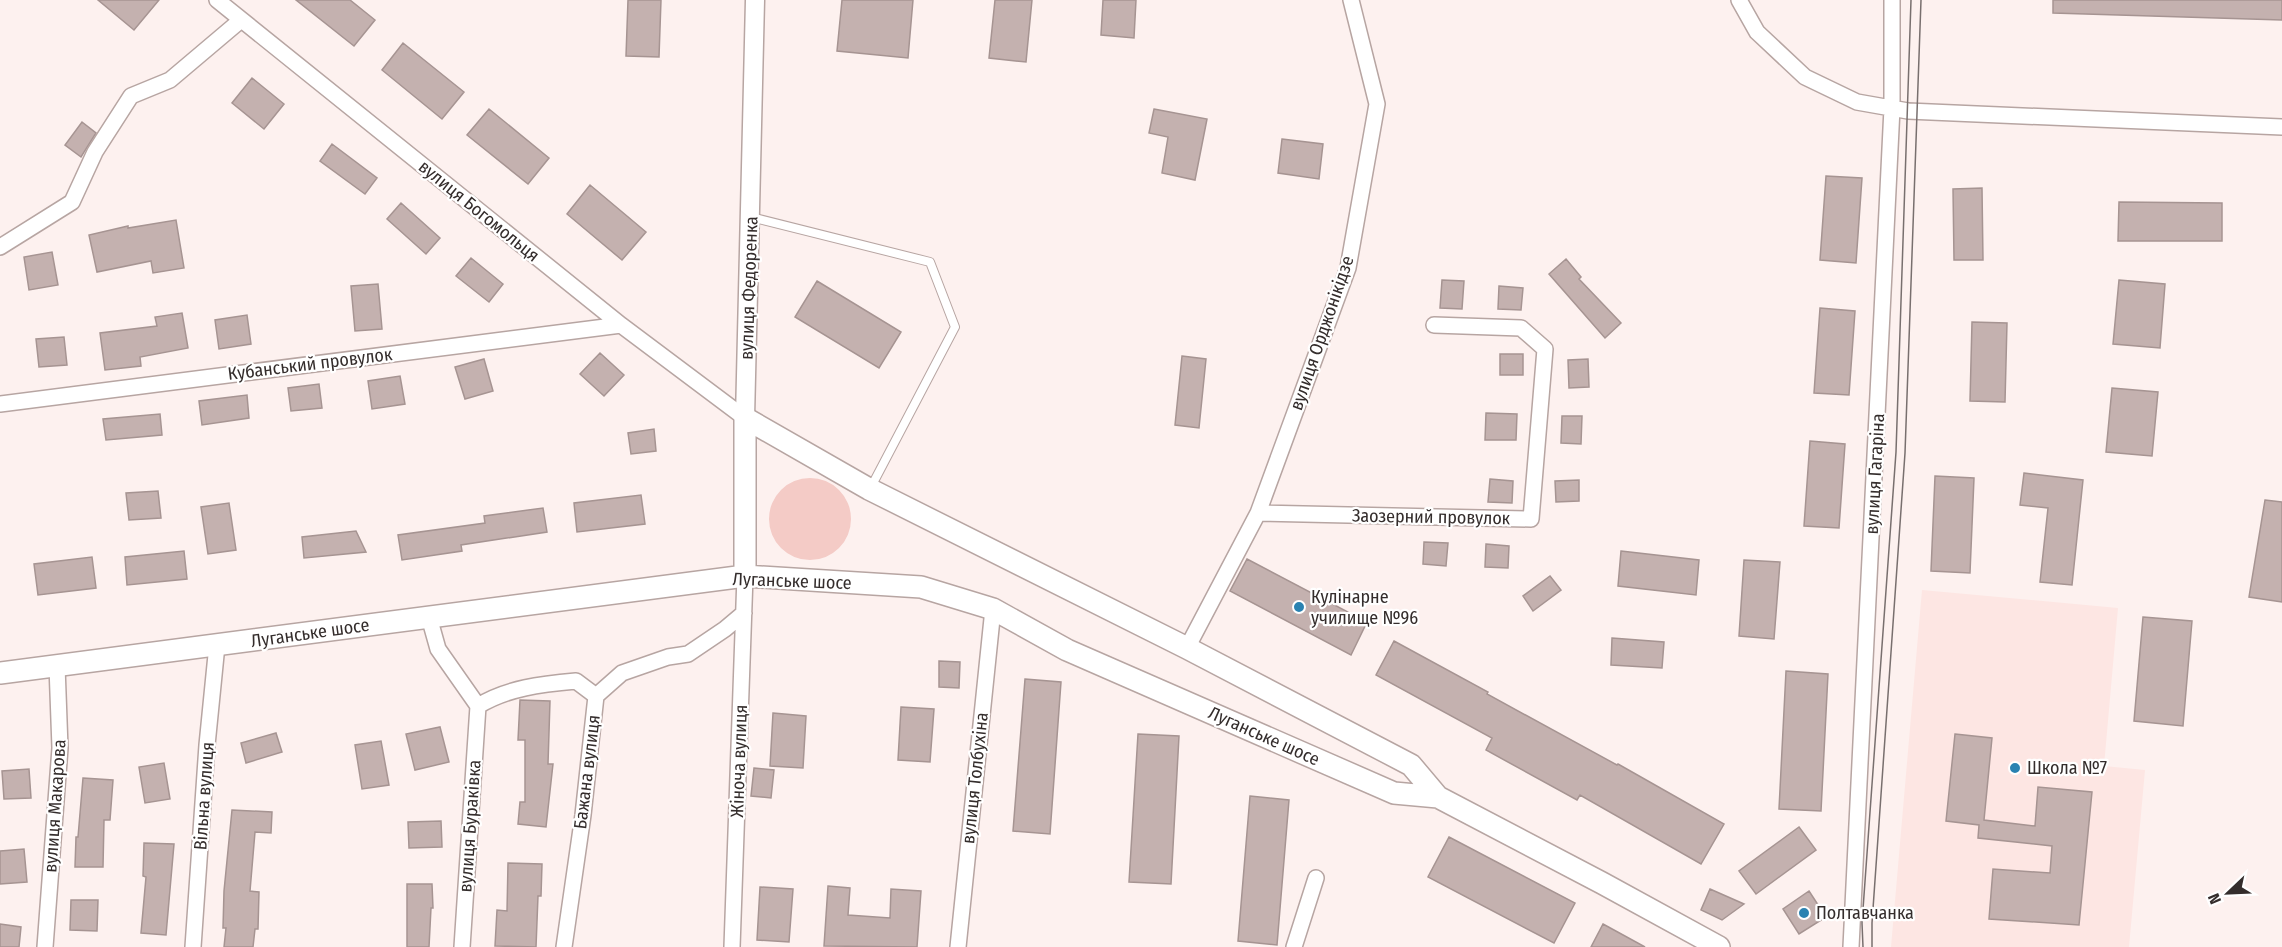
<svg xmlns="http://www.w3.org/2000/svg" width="2282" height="947" font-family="'Fira Sans Condensed',sans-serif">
<rect width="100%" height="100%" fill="#fdf1ef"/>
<!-- built -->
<path fill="#fde6e3" d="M1922,590l196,18 -14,158 41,4 -16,177h-238z"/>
<!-- green -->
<path fill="#f4cbc6" d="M769 519a41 41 0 1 1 82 0a41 41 0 1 1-82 0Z"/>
<!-- building -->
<path fill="#c4b1af" stroke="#a69492" stroke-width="1.5" d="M98,0h61l-25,30z
M296,0h54l25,20 -21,26z
M628,0h33l-2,57 -33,-1z
M842,0h71l-5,58 -71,-7z
M995,0h37l-6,62 -37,-4z
M1103,0h33l-2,38 -33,-3z
M2053,0h229v20l-229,-7z
M403,43l61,49 -22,27 -60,-49z
M252,78l32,26 -20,25 -32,-26z
M489,109l60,49 -21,26 -61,-49z
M1154,109l53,10 -12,61 -33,-7 6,-36 -19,-4z
M82,122l14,11 -15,24 -16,-12z
M1282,139l41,5 -4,35 -41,-6z
M332,144l45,34 -12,16 -45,-33z
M1826,176l36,2 -6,85 -36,-3z
M590,185l56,47 -24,28 -55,-46z
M1982,188l1,72h-29l-1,-71z
M2119,202l103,1v38h-104z
M401,203l39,35 -14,16 -39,-35z
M176,220l8,48 -31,5 -2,-12 -54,11 -8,-37 39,-9v2z
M52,252l6,33 -29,5 -5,-33z
M471,258l32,26 -14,18 -33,-26z
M1566,259l15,18 -2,2 42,44 -16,15 -56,-64z
M1442,280l22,1 -2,28 -22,-1z
M2119,280l46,4 -5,64 -47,-4z
M817,281l84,51 -22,36 -84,-51z
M378,284l4,45 -27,2 -4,-45z
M1499,286l24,2 -2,22 -23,-1z
M1820,308l35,3 -6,84 -35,-2z
M182,313l6,35 -48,9 1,9 -36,4 -5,-37 57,-7 -2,-9z
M247,315l4,29 -32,5 -4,-29z
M1972,322l35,1 -2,79 -35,-1z
M64,337l3,28 -28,2 -3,-28z
M600,353l24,22 -20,21 -24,-22z
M1500,354h23v21h-23z
M1182,356l24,3 -7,69 -24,-3z
M484,359l9,32 -28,8 -10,-32z
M1588,359l1,28 -20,1 -1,-28z
M400,376l5,28 -33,5 -4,-28z
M319,384l3,24 -31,3 -3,-23z
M2112,388l46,4 -6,64 -46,-4z
M247,395l2,23 -47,7 -3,-24z
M1486,413l31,1 -1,26h-31z
M160,414l2,21 -56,5 -3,-21z
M1562,416h20l-1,28 -20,-1z
M654,429l2,22 -25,3 -3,-21z
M1810,441l35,3 -6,84 -35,-2z
M2024,473l59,7 -11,105 -32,-3 8,-74 -28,-3z
M1935,476l39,2 -4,95 -39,-2z
M1490,479l23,2 -1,22 -24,-1z
M1579,480v21l-23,1 -1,-21z
M158,491l3,27 -32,2 -3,-27z
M641,495l4,29 -68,8 -3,-29z
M2265,500l17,2v100l-33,-5z
M229,503l7,47 -28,4 -7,-47z
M543,508l4,24 -86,13 1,6 -60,9 -4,-25 87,-12 -1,-7z
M356,531l10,21 -62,6 -2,-21z
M1424,542l24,1 -2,23 -23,-2z
M1486,544l23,2 -1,22 -23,-1z
M184,551l3,28 -60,6 -2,-28z
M1621,551l78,9 -3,35 -78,-9z
M92,557l4,31 -58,7 -4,-31z
M1247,559l120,63 -16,33 -121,-64z
M1744,560l36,2 -6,77 -35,-3z
M1550,576l11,14 -28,21 -10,-15z
M2143,617l49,4 -9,105 -49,-5z
M1612,638l52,4 -2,26 -51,-3z
M1394,641l94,51 -1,2 130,71 1,-1 106,60 -23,40 -121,-69 -3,5 -91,-50 6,-12 -116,-63z
M939,661l21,1 -1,26 -20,-1z
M1786,671l42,3 -7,137 -42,-2z
M1025,679l36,3 -11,152 -37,-3z
M520,700l30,1 -2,63h5l-7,63 -28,-3 2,-22h5v-62h-7z
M901,707l33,2 -4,53 -32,-2z
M773,713l33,3 -3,52 -33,-2z
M440,727l9,35 -34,8 -9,-36z
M276,733l6,19 -36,11 -5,-20z
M1138,734l41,2 -8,148 -42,-2z
M1955,734l37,4 -8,82 51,6 3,-39 54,5 -13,133 -90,-6 4,-50 57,4 2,-27 -74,-8 1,-13 -33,-4z
M381,741l8,44 -27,4 -7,-44z
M164,763l6,36 -25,4 -6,-36z
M754,768l20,2 -3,28 -20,-2z
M29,769l2,29 -27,1 -2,-28z
M83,778l30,2 -3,40h-6l-1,47h-28l1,-30h2z
M1250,796l39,4 -12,145 -39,-4z
M232,810l40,2 -1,21 -16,-1 -5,59 9,1 -1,37h-3l-2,18h-29l2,-19h-3l1,-37z
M441,821l1,26 -33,1 -1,-26z
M1799,827l17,23 -60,44 -17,-23z
M1449,837l126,66 -21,40 -126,-66z
M144,843l30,1 -8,91 -25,-2 5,-56 -3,-1z
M24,849l3,33 -27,2v-33z
M508,863l34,1 -1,32h-3l-2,51 -41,-1 2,-36 10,1z
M407,884h25l1,24h-2l-2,39h-22z
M828,886l22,2 -2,27 42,3 1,-29 30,2 -4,56 -93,-1z
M760,887l33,2 -4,53 -32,-2z
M1710,889l34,15 -22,16 -21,-10z
M1809,891l17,26 -27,17 -16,-25z
M71,900h27l-1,31 -27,-1z
M0,924l21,3 -2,20h-19z
M1603,924l42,23h-54z"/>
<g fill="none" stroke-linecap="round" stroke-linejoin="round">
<!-- service casing -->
<g stroke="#b7a5a2" stroke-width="10">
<path id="service" d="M751,217l179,45 25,65 -85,162"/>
</g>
<!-- minor casing -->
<g stroke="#b7a5a2" stroke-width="18">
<path id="minor" d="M217,0l404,325 124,93
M1739,0l18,32 48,45 52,25 51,9 374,16
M0,247l72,-45 23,-50 36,-56 39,-16 71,-60
M0,404l621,-79
M1258,513l273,6 14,-170 -24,-21 -87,-3
M429,617l9,32 40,57
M1187,648l71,-135 90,-245 29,-164 -26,-104
M478,706c29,-18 64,-22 98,-25l20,15
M45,947l15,-199 -3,-82
M193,947l14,-202 10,-100
M462,947l16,-241
M564,947l19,-132 13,-119 26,-23 46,-16 20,-3 37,-25 19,-16
M732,947l13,-371
M958,947l35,-338
M1294,947l22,-69
M1851,947l41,-839v-108"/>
</g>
<!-- tertiary casing -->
<g stroke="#b7a5a2" stroke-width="21">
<path id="tertiary" d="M745,418l10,-418"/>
</g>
<!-- secondary casing -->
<g stroke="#b7a5a2" stroke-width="24">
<path id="secondary" d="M745,576v-158l124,71 318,159 224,117 27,32
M0,673l745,-97 176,11 72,22 74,41 327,143 44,4 164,86 117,64"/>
</g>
<!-- service -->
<use href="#service" stroke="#fff" stroke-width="8"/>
<!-- minor -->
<use href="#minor" stroke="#fff" stroke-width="15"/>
<!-- tertiary -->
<use href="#tertiary" stroke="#fff" stroke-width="18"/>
<!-- secondary -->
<use href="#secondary" stroke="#fff" stroke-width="21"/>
<!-- tram -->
<path stroke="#786f6e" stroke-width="1.5" d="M1863,947l-1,-24 34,-471 15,-452
M1872,947v-24l33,-470 16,-453"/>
</g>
<!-- markers -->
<g fill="#2a82b1" stroke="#fff" stroke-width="2">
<circle cx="1299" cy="607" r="6"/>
<circle cx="2015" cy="768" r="6"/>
<circle cx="1804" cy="913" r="6"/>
</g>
<g text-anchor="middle" stroke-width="4.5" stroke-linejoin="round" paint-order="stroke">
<!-- street labels -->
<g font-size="18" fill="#342d2c" stroke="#fff">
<text transform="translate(479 211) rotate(39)" y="6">вулиця Богомольця</text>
<text transform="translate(749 288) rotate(-88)" y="6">вулиця Федоренка</text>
<text transform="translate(1322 333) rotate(-71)" y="6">вулиця Орджонікідзе</text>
<text transform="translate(310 364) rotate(-7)" y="6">Кубанський провулок</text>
<text transform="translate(1875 474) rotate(-87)" y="6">вулиця Гагаріна</text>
<text transform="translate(1431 517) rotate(1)" y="6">Заозерний провулок</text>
<text transform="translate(792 581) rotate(2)" y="6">Луганське шосе</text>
<text transform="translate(310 633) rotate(-8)" y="6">Луганське шосе</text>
<text transform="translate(1264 736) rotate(24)" y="6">Луганське шосе</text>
<text transform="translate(739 761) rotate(-88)" y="6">Жіноча вулиця</text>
<text transform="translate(587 772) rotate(-83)" y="6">Бажана вулиця</text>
<text transform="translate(975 778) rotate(-84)" y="6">вулиця Толбухіна</text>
<text transform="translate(204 796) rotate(-86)" y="6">Вільна вулиця</text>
<text transform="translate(55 806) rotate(-86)" y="6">вулиця Макарова</text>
<text transform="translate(470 826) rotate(-86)" y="6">вулиця Бураківка</text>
</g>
<!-- poi labels -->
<g font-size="18" fill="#342d2c" stroke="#fff" text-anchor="start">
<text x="1311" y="603">Кулінарне<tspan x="1311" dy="21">училище №96</tspan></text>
<text x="2027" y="774">Школа №7</text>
<text x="1816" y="919">Полтавчанка</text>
</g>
</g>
<!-- north arrow -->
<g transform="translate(2228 893) rotate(247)" stroke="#ffffff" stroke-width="4.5" paint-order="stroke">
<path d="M0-4.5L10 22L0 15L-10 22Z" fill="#342d2c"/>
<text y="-9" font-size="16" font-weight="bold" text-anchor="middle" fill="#342d2c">N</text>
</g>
</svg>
